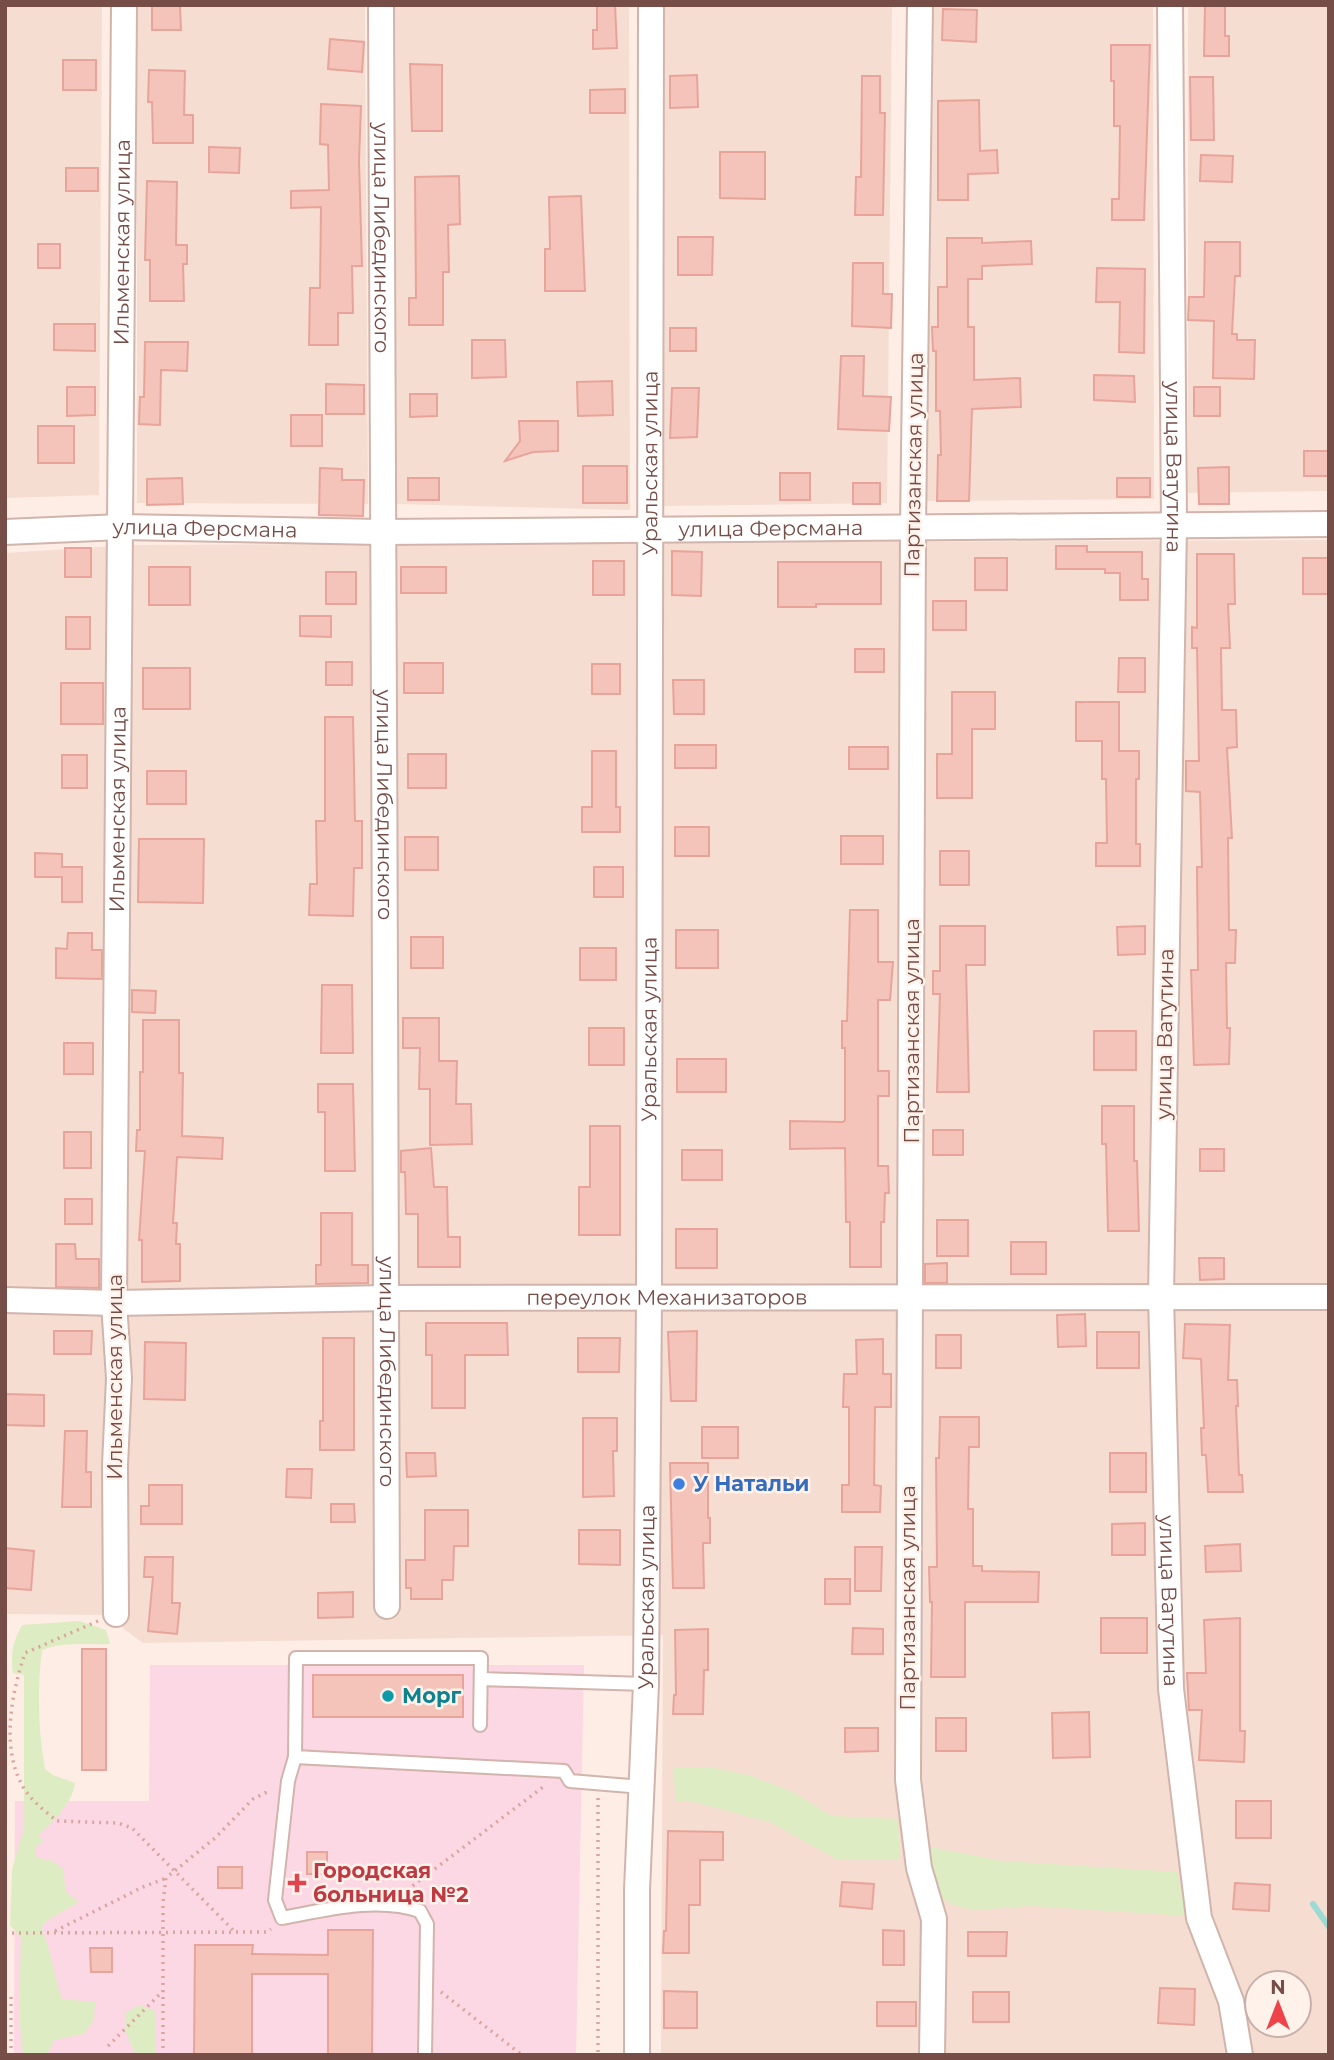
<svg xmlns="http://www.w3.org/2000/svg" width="1334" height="2060" font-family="Montserrat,sans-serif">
<rect width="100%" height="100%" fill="#fdede4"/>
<!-- residential -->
<path fill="#f5ddd2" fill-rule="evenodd" d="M5,5h97l-3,490 -94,3z
M137,5h228l3,499 -231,-1z
M395,5h234l1,505 -233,-6z
M665,5h227l-5,498 -223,3z
M933,5h220l1,494 -228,2z
M1188,5h141v486l-141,2z
M1329,540v1515h-668l2,-420 -520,8 -38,-28 -100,-1v-1061l126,-8zM1257,1983h42v42h-42z"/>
<!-- medical -->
<path fill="#fcd7e4" d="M150,1665h434l-8,390h-562l1,-254h134z"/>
<!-- green -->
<path fill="#ddecc2" d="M79,1621l27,9 4,14c-24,1 -45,-3 -68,6 -5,38 -4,81 3,119l8,6 22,8c-3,21 -21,37 -36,52l-3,-1 8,7 -9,6 2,11 14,2 12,9 3,23 13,10 -31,18 -7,7c10,23 13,48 21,72l33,3 -1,18 -10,14 -30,6 -7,15h-24l-4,-41 2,-76 -11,-13 2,-55 12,-42v-153l-11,-2c-3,-19 0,-31 9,-48z
M709,1767l40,8 44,17 39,24 66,3 2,40h-64l-64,-36 -81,-22h-15l-3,-33z
M930,1847l73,14 174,11 11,44 -156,-10 -60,4 -21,-6 -15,-11z
M139,2005l16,6v44h-19l-10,-22 -1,-20z"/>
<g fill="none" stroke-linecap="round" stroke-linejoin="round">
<!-- stream -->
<path stroke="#9ddad4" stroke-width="6" d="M1313,1904l16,23"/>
</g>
<!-- building -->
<path fill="#f4c3ba" stroke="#e8a49a" stroke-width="2" d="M152,5h28l1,25h-29z
M597,5h18l2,43 -24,1v-19h4z
M1205,5h20v31h4v20h-25z
M943,9l34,1 -1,32 -34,-2z
M330,39l34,3 -2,30 -34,-3z
M1111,45h39l-6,175h-32v-21h7l1,-73h-6v-45h-3z
M63,60h33v30h-33z
M410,64l32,1v66h-30z
M149,70l36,1 -1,44h9v28h-40l-1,-41h-4z
M697,75l1,32 -28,1v-32z
M862,76h18v37h5l-2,102h-28l1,-38h5z
M1190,77h23l1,63h-23z
M625,89v24h-35v-23z
M979,100l1,51 17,-1 1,23 -30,1v26h-30v-99z
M321,104l40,2 -2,55 3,105h-10l1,47h-15v32h-29l1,-57h10l1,-81 -30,1v-17l38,-1 -1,-45 -8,-1z
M209,147l31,1 -1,25 -30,-1z
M720,152h45v47l-45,-1z
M1201,155l32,1 -1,26 -32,-1z
M66,168h32v23h-32z
M459,176l1,48 -12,1 1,47h-6v53h-34v-27h7l-1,-121z
M147,181l30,1 -1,63h11v19h-4l1,37h-34v-41h-5z
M581,196l4,95h-40v-42h5l-1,-52z
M678,237h35l-1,38h-34z
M947,238h35v5l49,-2 1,23 -50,2v13h-14v48h6v53l46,-2 1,29 -49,2 -3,92h-32l1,-46h3l-1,-44h-4v-60h-3l-1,-24h6v-40h9z
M1205,242h35v34h-5l-3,58h5v6h18l-1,39 -41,-1 1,-57 -26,-1 1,-23h15z
M38,244h22v24h-22z
M853,263h30v31h9l-1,34 -39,-2z
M1097,268l48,1 -1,84 -25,-1 1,-50h-24z
M54,324h41v27l-41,-1z
M670,328h26v23h-26z
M472,340h33l1,37 -34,1z
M145,342h43l-1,29 -26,-1 -1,55 -21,-1 1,-27h4z
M841,356h23l-1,40 28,1 -2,34 -51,-2z
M1094,375l40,1 1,26 -41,-2z
M612,381l1,34 -35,1 -1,-34z
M326,384l38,1v29h-38z
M67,387h28v28l-28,1z
M1194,387h26v29h-26z
M672,388h27l-2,49 -27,1z
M410,394h27v22l-27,1z
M291,415h31v31h-31z
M519,421h39v30l-25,1 -28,9 15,-20z
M38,426h36v37h-36z
M1304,451h25v25h-25z
M583,466h44v37h-44z
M1229,467v37h-30l-1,-36z
M320,468l22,1v11h22l-1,36 -44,-1z
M780,473h30v27h-30z
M182,478l1,26 -36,1v-26z
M408,478h31v22h-31z
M1117,478h33v19h-33z
M853,483h27v21h-27z
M1056,546h31v6h55v27h6v21h-28v-27h-15v-4h-49z
M65,548h26v29h-26z
M672,551l30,1 -1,44 -29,-1z
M1197,554h37l1,50h-7l2,44h-9l1,62h14l1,37 -10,1 5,90h-4l1,92h7l-1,33h-9l1,65h3l-1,36 -35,1 -3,-95h7l-1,-103h5l-2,-75 -14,-1v-30h13l-2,-113h-5v-21l5,1z
M975,558h32v32h-32z
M1303,558h26v36h-26z
M593,561h31v34h-31z
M778,562h103v42h-65v3h-38z
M149,567h41v38h-41z
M401,567h45v26h-45z
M326,572h30v32h-30z
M933,601h33v29h-33z
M300,616h31v21l-31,-1z
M66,617h24v32h-24z
M855,649h29v23h-29z
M1119,658h26v34h-27z
M326,662h26v23h-26z
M404,663h39v30h-39z
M592,664h28v30h-28z
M143,668h47v41h-47z
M673,680h31v34h-30z
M61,683h42v41h-42z
M952,692h43v37h-23v69h-35v-44h15z
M1076,702h43v49h20v28h-3v65h4v22h-44v-23h11l-1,-64h-4v-38h-26z
M325,717h28l2,104h7v47h-8l-1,48 -44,-1 1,-31h7l-1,-63h9z
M675,745h41v23h-41z
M849,747h39v22h-39z
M592,751h24v56h4v25h-38v-25h10z
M408,754h38v34h-38z
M62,755h25v33h-25z
M147,771h39v33h-39z
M675,827h34v29h-34z
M841,836h42v28h-42z
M405,837h33v33h-33z
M139,839h65l-1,64 -65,-1z
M940,851h29v34h-29z
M35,853l27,1v13h20v35h-20v-25h-27z
M594,867h29v30h-29z
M850,910h28v52h15l-3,38h-12v71h11v25h-11v70h10l1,27h-4l-1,29h-3v45h-31v-45h-4l-1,-74 -55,1v-28l53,1 2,-2v-72h-3v-27h5z
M940,926h45v39h-19l3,127h-32l3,-98h-7v-23h7z
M1145,926v28l-27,1 -1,-28z
M676,930h42v38h-42z
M68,933h24v17h10v29l-46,-1v-30l11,1z
M411,937h32v31h-32z
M580,948h36v32h-36z
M322,985h30l1,68h-32z
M132,990l24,1 -1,22 -23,-1z
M403,1018h36v43h18l-1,43h15l1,40 -42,1v-56h-11l1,-41h-17z
M143,1020h36v53h4l-1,63 41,2 -1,21 -45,-2 -4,66h4l-1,21h4v37l-38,1v-42h-3l6,-89h-9l1,-21h3v-58h3z
M589,1028h35v37h-35z
M1094,1031h42v39h-42z
M64,1043h29v31h-29z
M677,1059h49v33h-49z
M318,1084h35l2,87h-30v-59h-7z
M1102,1106h32v55h3l2,70h-31l-2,-87h-4z
M590,1126h30v109h-41v-48h11z
M933,1130h30v25h-30z
M64,1132h27v36h-27z
M431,1148l3,39h13l1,50h12v30h-42v-53h-12l-1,-42h-4v-21z
M1200,1149h24v22h-24z
M682,1150h40v30h-40z
M65,1199h27v25h-27z
M321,1213h31v52h16v18l-52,1v-19h5z
M937,1220h31v36h-31z
M676,1229h41v39h-41z
M1011,1242h35v32h-35z
M56,1244h19l1,15h23v29l-43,-1z
M1199,1258h25v21l-24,1z
M947,1263v20h-22v-19z
M1085,1314l1,32 -28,1 -1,-32z
M426,1323h81l1,32h-43v53h-33v-53h-6z
M1185,1324l45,1 -2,55h9l1,26h-2l3,69h3l1,17h-35l-2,-37h-4l-1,-27h3l-3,-69 -18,-1z
M54,1331h38l-1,23h-37z
M697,1331l-1,70h-25l-3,-69z
M1097,1332h42v36h-42z
M936,1335h25v33h-25z
M323,1338h31v112h-34v-29h3z
M578,1338h42l-1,34h-41z
M883,1339v35h8v33h-16l-1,78 7,1 -1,26h-38v-27h7v-78h-6l1,-33h13l-1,-34z
M145,1342l41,1 -1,57 -41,-1z
M5,1394l39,1v31l-39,-1z
M940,1417h39v30h-10l-1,62h5v57h9v5l57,1 -1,30h-73v75h-34l1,-75h-2l-1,-35h8l-1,-109h3z
M583,1418h34v33h-4l1,45 -31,1z
M702,1427h36v31h-36z
M65,1431h22l-1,41h5v35h-29z
M406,1453h29l1,23 -29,1z
M1110,1453h36v39h-36z
M670,1463h38v55h2v25h-7l1,45h-31z
M287,1469h25l-1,29 -25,-1z
M149,1485h33v39h-41v-18h8z
M331,1504h23l1,18h-24z
M425,1510h43v36h-14l-1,34h-11v19h-31v-11h-5v-28h19z
M1145,1523v32h-33v-31z
M579,1530h41v35l-41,-1z
M1240,1544l1,27 -35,1 -1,-26z
M855,1547h27l-1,44h-26z
M5,1548l29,3 -3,39 -26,-2z
M145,1557h28l-1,46h8l-3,31 -29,-3 5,-54h-9z
M825,1579h25v25h-25z
M353,1592v25l-35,1v-25z
M1101,1618h46v35h-46z
M1240,1618v113h5l-1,31 -45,-2 3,-50h-13l-2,-37h19l-2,-53z
M853,1628l30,1v25h-31z
M708,1629v41h-4l-1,44h-30l1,-19h2l-1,-65z
M82,1649h24v121h-24z
M313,1675h150v42h-150z
M1089,1712l1,45 -37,1 -1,-45z
M936,1718h30v33h-30z
M845,1728h33v23l-33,1z
M1236,1801h35v37h-35z
M668,1831l55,1v28h-23v45h-11v48h-26l1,-22h2z
M307,1852h20v22h-20z
M218,1867h24v21h-24z
M842,1882l32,2 -2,25 -32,-3z
M1235,1883l35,2 -1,26 -36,-2z
M328,1930h45l-1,125h-44v-81h-76v81h-58l1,-110h58l-1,9 76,1z
M883,1930l21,1v34h-21z
M968,1932h39l-1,24h-38z
M90,1948h22v24h-21z
M1160,1988l35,1 -1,36 -36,-2z
M664,1991l33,1v36h-33z
M973,1992h36v30h-36z
M877,2002h39v24h-39z"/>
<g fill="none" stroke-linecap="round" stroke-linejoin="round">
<!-- lane casing -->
<g stroke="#d1b4ac" stroke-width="16">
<path id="lane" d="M481,1679l165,5
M295,1757l269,14 6,10 72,6
M425,2055l2,-131 -7,-13c-43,-15 -95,-1 -138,7l-7,-18 13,-119 7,-24 1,-99h185l-1,67"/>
</g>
<!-- street casing -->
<g stroke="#d1b4ac" stroke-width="28">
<g id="street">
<path id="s1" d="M381,5c0,534 7,1067 6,1601"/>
<path d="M920,5l-7,523 -5,1252 11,88 15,51 -2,136"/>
<path id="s2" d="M1170,5l4,520 -13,771 10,393 28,229 32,83 9,54"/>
<path id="s3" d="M5,532l116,-5 260,5 948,-8"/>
<path id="s4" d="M5,1300l109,3 273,-5 942,-1"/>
<path id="s5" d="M116,1614l-1,-149 4,-87 -5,-75 10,-1298"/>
<path id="s6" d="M637,2055v-165l9,-206 3,-386 2,-1293"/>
</g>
</g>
<!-- path -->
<path stroke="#d9a59d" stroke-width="3.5" stroke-dasharray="2 5" stroke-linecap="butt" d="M98,1621l-73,32c-14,42 -25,98 0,137 8,12 21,22 32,31l61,2 14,5 103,104
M598,1798v257
M407,1890l136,-103
M55,1931l88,-44 23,-9
M5,1933l262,-1 4,-3
M441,1992l81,63
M108,2046l55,-55
M11,2055v-63
M163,2055v-152l3,-25 49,-40 38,-39 18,-9"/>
<!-- lane -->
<use href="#lane" stroke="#fff" stroke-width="12"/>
<!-- street -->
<use href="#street" stroke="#fff" stroke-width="24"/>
</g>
<!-- markers -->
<circle fill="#3f7fe0" stroke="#fff2eb" stroke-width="2.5" cx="679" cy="1484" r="7"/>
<circle fill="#0f9aa8" stroke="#fff2eb" stroke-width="2.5" cx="388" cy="1696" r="7"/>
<path fill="#e0444e" stroke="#fff2eb" stroke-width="2.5" d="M293.5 1872.5h7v7h7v7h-7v7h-7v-7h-7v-7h7z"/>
<g text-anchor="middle" stroke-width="5" stroke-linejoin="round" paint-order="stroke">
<!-- street labels -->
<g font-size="21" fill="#774d48" stroke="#fff2eb">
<text dy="7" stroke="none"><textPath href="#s1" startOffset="233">улица Либединского</textPath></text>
<text dy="7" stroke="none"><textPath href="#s5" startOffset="1372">Ильменская улица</textPath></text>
<text dy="7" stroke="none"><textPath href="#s6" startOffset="1592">Уральская улица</textPath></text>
<text transform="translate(914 465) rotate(-89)" y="7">Партизанская улица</text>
<text dy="7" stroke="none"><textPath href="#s2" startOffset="462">улица Ватутина</textPath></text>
<text dy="7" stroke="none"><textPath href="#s3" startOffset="200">улица Ферсмана</textPath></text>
<text dy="7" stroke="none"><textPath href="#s3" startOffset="766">улица Ферсмана</textPath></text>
<text dy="7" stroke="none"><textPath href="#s1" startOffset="800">улица Либединского</textPath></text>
<text dy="7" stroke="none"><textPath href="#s5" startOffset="805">Ильменская улица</textPath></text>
<text dy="7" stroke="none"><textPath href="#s6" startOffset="1026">Уральская улица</textPath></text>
<text transform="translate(912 1031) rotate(-90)" y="7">Партизанская улица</text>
<text transform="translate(1165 1034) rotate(-89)" y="7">улица Ватутина</text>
<text dy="7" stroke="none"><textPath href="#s4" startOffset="662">переулок Механизаторов</textPath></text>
<text dy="7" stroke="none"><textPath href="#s1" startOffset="1367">улица Либединского</textPath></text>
<text transform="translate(115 1377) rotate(-90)" y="7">Ильменская улица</text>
<text dy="7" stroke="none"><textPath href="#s6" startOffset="458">Уральская улица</textPath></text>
<text transform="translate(908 1598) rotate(-90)" y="7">Партизанская улица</text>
<text dy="7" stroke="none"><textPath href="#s2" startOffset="1596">улица Ватутина</textPath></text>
</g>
<!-- shop labels -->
<g font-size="21" font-weight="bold" fill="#366cbe" stroke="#fff2eb" text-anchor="start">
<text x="693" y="1491">У Натальи</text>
</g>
<!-- culture labels -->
<g font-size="21" font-weight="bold" fill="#0d838f" stroke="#fff2eb" text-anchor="start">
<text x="402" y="1703">Морг</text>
</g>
<!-- health labels -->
<g font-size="21" font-weight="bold" fill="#be3a42" stroke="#fff2eb" text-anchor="start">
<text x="313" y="1878">Городская<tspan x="313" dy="24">больница №2</tspan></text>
</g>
</g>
<!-- border -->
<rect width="1334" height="2060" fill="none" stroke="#774d48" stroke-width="14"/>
<!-- north arrow -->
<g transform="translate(1278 2004)"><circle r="33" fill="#fff2eb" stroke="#c9b0aa" stroke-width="2"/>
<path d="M0-5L12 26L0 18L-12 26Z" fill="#ed4349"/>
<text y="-10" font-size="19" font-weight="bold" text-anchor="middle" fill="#774d48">N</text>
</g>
</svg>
